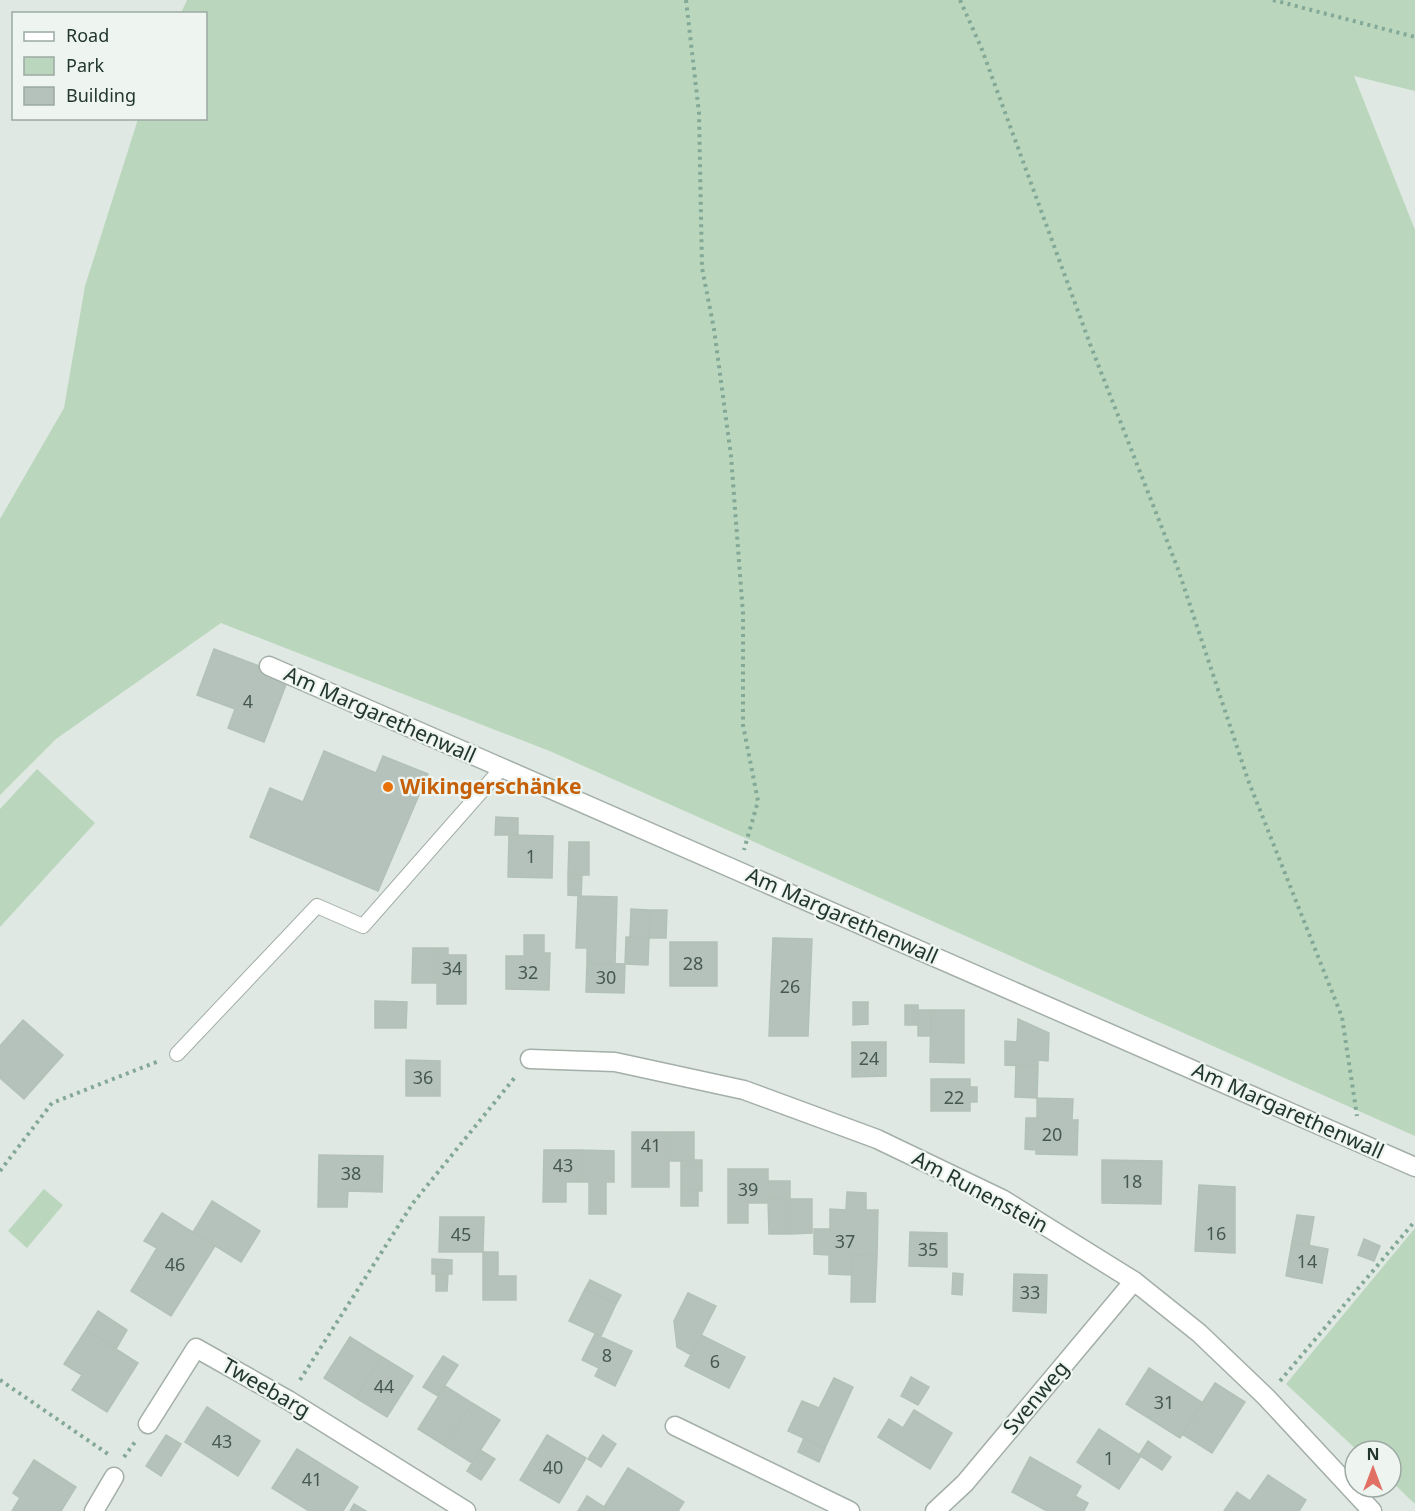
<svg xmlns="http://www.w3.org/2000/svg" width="1415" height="1511" font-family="'Noto Sans',sans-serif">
<rect width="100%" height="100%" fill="#dfe8e2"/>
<!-- green -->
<path fill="#bad7bd" d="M187,0h1228v91l-61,-15 61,154v906l-863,-384 -331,-129 -165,116 -56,56v-276l64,-111 21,-122 53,-167 68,-1v-104l-25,-1z
M37,769l58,54 -95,104v-118z
M44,1189l19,16 -36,43 -19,-17z
M1415,1228v276l-24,-23v-30h-33l-72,-67z"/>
<!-- building -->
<path fill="#b4c2bb" stroke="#b2c1b8" stroke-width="1.5" d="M214,649l75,28 -25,65 -36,-14 7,-19 -38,-14z
M324,751l52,22 7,-17 45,18 -50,117 -128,-54 20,-49 33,14z
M496,817l22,1v17h-23z
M509,835l44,1 -1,42 -44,-1z
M569,842h20v33h-21z
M568,875h14l-1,21 -13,-1z
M578,896l39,1 -2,67 -28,-1v-15h-11z
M631,909l19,1 -1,28 -19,-1z
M650,910h17l-1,28h-17z
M524,935h20v18h6l-1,37 -43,-1v-33h18z
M626,937l23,1 -1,27 -23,-1z
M773,938l39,1 -4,97h-39z
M670,942h47v44h-47z
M413,948h24v35h-25z
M437,948h11v7h18v49h-29z
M587,963l38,1 -1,29 -38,-1z
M375,1001l32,1 -1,26h-31z
M853,1002h15v22l-15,1z
M905,1005h13v20h-13z
M918,1010h13v26h-13z
M931,1010h33v53l-34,-1z
M1018,1019l31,14 -1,28 -10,-1v6l-33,-1v-24l12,1z
M23,1020l40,35 -39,44 -24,-21v-32z
M852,1042h34v34l-34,1z
M406,1060l34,1v35h-34z
M1016,1065l22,1 -1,32 -22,-1z
M931,1079h39v8h7v15h-7v9h-39z
M1037,1098l36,1 -1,21h6l-1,35 -41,-1v-4l-11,-1 1,-31h11z
M632,1132h37v55h-37z
M669,1132h25v28l-25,1z
M544,1150h39v32h-17v20h-23z
M583,1150l31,1v31h-8v32h-17v-32h-6z
M319,1155l64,1 -1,36 -34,-1 -1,16h-29z
M681,1160h21v31h-21z
M1102,1160l60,1 -1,43 -59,-1z
M728,1169h40v34h-20v20h-20z
M768,1181h22v18h-22z
M1199,1185l36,2v66l-40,-2z
M681,1191h17v15h-17z
M847,1192l19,1v17h12l-1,46 -25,-1v20l-23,-1v-19l-15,-1v-25h16v-20l16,1z
M768,1199h22v35h-21z
M790,1199h22v34l-22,1z
M212,1201l48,30 -19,31 -48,-30z
M162,1213l53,33 -44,70 -40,-25 26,-43 -13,-7z
M1297,1215l17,2 -5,29 -17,-4z
M440,1217h44l-1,35h-44z
M910,1232l37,1v34l-38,-1z
M1364,1239l16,7 -6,15 -16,-6z
M1292,1242l36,7 -6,34 -36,-7z
M483,1252h15v24h18v24h-33z
M852,1255l25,1 -2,46h-24z
M432,1259l20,1v14h-20z
M953,1273l10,1 -1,21 -10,-1z
M436,1274h12l-1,17h-11z
M1014,1274l33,1 -1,38 -33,-2z
M590,1280l31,15 -5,9 -31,-15z
M585,1289l31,15 -15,32 -32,-15z
M688,1293l28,13 -25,49 -14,-8 -3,-26z
M98,1311l29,19 -11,19 -30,-19z
M86,1330l52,33 -31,49 -35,-22 10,-15 -18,-11z
M595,1334l37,17 -17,35 -20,-10 4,-8 -17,-8z
M701,1335l44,22 -16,31 -44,-22z
M350,1337l32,20 -26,41 -32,-20z
M443,1356l15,9 -20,31 -15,-9z
M382,1357l31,19 -26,41 -31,-19z
M1149,1368l54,35 -23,35 -54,-34z
M911,1377l18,10 -11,18 -17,-9z
M834,1378l19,9 -28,61 -37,-17 14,-30 17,7z
M1215,1383l30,19 -33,51 -30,-19z
M445,1386l27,17 -27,43 -27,-17z
M472,1403l28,17 -28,43 -27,-17z
M207,1407l53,34 -22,35 -53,-34z
M914,1410l38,23 -22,36 -52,-32 11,-18 14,9z
M1099,1429l42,27 -22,33 -42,-27z
M166,1435l15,9 -20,32 -15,-10z
M547,1435l39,23 -27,45 -39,-23z
M603,1435l13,9 -15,23 -13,-8z
M804,1438l21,10 -6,14 -21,-10z
M1148,1441l23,16 -9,13 -23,-15z
M297,1449l61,38 -15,24h-34l-37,-23z
M480,1450l15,9 -14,21 -14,-9z
M1030,1457l51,29 -14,25h-20l-35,-19z
M34,1460l42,27 -15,24h-49l8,-13 -7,-5z
M628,1468l56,34 -6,9h-67l-7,-4z
M1268,1475l38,25 -7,11h-56z
M1237,1492l13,9 -7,10h-19z
M587,1496l17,11 7,4h-33z
M1075,1496l13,7 -4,8h-17z
M354,1504l12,7h-16z"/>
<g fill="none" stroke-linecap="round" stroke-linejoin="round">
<!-- lane casing -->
<g stroke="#a3afa8" stroke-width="16">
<path id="lane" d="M177,1054l140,-148 46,20 138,-157"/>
</g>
<!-- street casing -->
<g stroke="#a3afa8" stroke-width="21">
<path id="street" d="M269,666l1146,501
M530,1059l85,3 129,28 133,49 125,60 132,82 65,52 67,64 106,114
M148,1424l48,-76 92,52 178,111
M675,1426l175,85
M94,1511l20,-34
M935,1511l30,-28 169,-202"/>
</g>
<!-- path -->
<path stroke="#83a897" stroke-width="4" stroke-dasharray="3 4.5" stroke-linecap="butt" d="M686,0l13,113 3,155 12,61 17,127 12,158v111l15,76 -14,49
M960,0l21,47 109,297 88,225 70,211 94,237 15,99
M1273,0l142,37
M0,1171l52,-68 107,-42
M0,1380l108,74
M300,1380l113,-177 103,-127
M1280,1381l135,-160
M124,1457l11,-15"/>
<!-- lane -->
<use href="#lane" stroke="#fff" stroke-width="14"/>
<!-- street -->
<use href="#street" stroke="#fff" stroke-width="18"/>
</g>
<!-- markers -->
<circle fill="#e8710a" stroke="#eef5f1" stroke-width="2" cx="388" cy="787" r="6"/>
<g text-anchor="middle" stroke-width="4.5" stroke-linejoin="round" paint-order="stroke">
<!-- number labels -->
<g font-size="18" fill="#465951">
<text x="248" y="708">4</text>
<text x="531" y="863">1</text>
<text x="693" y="970">28</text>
<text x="452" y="975">34</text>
<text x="528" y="979">32</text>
<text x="606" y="984">30</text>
<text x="790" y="993">26</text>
<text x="869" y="1065">24</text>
<text x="423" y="1084">36</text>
<text x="954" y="1104">22</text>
<text x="1052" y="1141">20</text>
<text x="651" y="1152">41</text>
<text x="563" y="1172">43</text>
<text x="351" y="1180">38</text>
<text x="1132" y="1188">18</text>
<text x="748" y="1196">39</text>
<text x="1216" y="1240">16</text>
<text x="461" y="1241">45</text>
<text x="845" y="1248">37</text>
<text x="928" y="1256">35</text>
<text x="1307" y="1268">14</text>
<text x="175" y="1271">46</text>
<text x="1030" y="1299">33</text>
<text x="607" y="1362">8</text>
<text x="715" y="1368">6</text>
<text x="384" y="1393">44</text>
<text x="1164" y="1409">31</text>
<text x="222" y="1448">43</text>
<text x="1109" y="1465">1</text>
<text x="553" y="1474">40</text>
<text x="312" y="1486">41</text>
</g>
<!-- street labels -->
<g font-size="21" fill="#22362e" stroke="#eef5f1">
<text transform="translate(380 715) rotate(24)" y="7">Am Margarethenwall</text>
<text transform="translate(842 916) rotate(24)" y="7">Am Margarethenwall</text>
<text transform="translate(1288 1111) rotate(24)" y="7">Am Margarethenwall</text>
<text transform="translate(980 1192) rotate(28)" y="7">Am Runenstein</text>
<text transform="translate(266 1388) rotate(30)" y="7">Tweebarg</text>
<text transform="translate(1036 1398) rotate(-50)" y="7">Svenweg</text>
</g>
<!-- food labels -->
<g font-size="21" font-weight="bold" fill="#c56008" stroke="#eef5f1" text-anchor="start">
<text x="400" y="794">Wikingerschänke</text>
</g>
</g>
<!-- legend -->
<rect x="12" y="12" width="195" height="108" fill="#eef5f1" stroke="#9ca9a3" stroke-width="1.5"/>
<rect x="24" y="32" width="30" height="9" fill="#ffffff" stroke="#9ca9a3" stroke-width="1.5"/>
<text x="66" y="42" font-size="18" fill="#22362e">Road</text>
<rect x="24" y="57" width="30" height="18" fill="#bad7bd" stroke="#9ca9a3" stroke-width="1.5"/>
<text x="66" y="72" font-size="18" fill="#22362e">Park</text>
<rect x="24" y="87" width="30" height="18" fill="#b4c2bb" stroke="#9ca9a3" stroke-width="1.5"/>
<text x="66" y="102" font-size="18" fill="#22362e">Building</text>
<!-- north arrow -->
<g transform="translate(1373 1469)"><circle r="28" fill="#eef5f1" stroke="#9ca9a3" stroke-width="1.5"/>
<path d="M0-4.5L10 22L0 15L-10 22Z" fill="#e17164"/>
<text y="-9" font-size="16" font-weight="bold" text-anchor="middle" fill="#22362e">N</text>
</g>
</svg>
